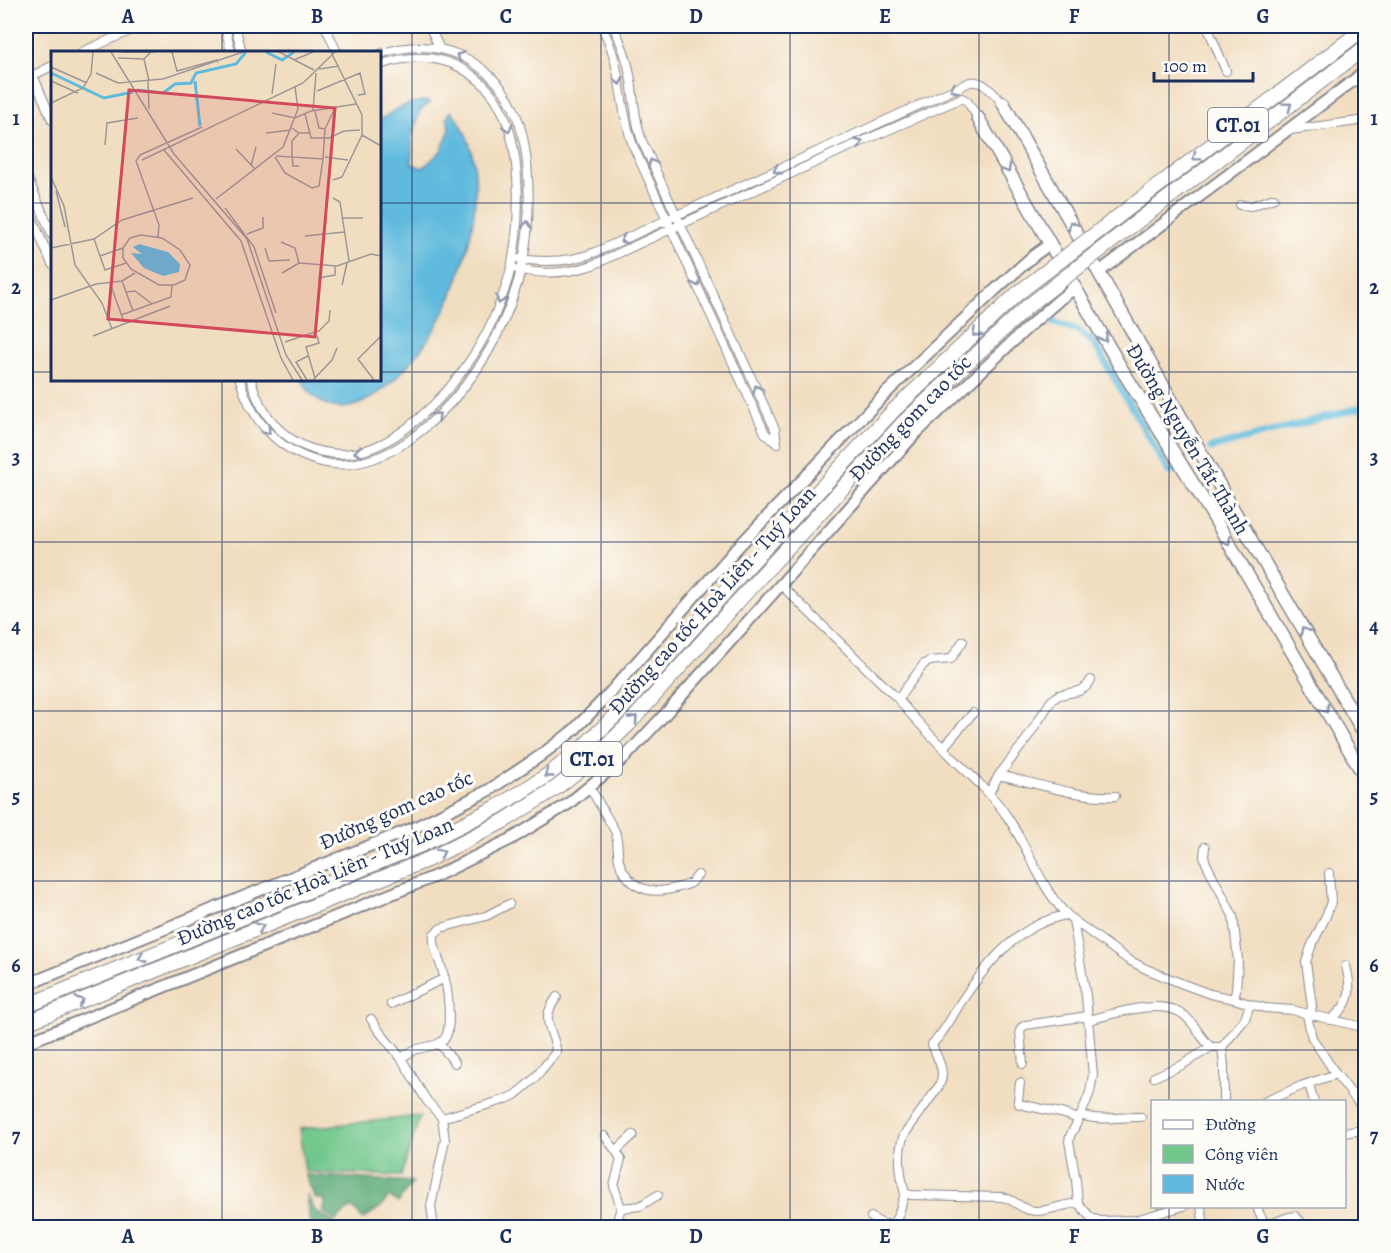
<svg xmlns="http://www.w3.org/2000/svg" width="1391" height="1253" font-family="Alegreya,serif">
<rect width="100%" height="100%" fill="#fdfcf7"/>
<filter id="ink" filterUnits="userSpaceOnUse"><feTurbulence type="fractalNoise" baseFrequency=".0167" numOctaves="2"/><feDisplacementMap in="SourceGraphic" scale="12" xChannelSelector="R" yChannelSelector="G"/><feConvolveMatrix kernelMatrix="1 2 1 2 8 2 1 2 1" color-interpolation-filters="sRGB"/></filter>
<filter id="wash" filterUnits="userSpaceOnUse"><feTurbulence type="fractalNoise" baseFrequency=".008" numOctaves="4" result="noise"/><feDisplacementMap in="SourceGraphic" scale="24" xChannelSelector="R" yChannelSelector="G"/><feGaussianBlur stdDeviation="1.35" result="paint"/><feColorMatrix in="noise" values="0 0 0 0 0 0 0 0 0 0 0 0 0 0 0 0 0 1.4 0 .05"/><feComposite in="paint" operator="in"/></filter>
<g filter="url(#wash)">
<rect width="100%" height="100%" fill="#f1ddbf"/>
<!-- green -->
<path fill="#72c88c" stroke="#467c75" stroke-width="1.5" d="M420,1116l-19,60 -96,-4 -6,-43z"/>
<!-- forest -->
<path fill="#5dac78" stroke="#3c6e6b" stroke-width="1.5" d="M305,1175l108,7 -15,21 -9,-7 -8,11 -18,12 -11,-12 -17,14 -12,-8 2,-13 -10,-2z
M307,1195l9,17 19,12 2,3h-27z"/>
<!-- water -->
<path fill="#5fbadd" stroke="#3d749e" stroke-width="1.5" d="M425,101l5,2 -10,7 -8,27v27l11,4 18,-17 9,-22 -3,-11 4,-7c46,52 18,155 -11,209 -17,32 -71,102 -113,85 -12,-5 -20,-14 -25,-25h78v-260c14,-10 27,-18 45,-19z"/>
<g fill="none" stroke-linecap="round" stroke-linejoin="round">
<!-- canal -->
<path stroke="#5fbadd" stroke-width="7" d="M1052,322l25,8 17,13 75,129 6,-3
M1211,448l155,-42"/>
</g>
</g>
<g filter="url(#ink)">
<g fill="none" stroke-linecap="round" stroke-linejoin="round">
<!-- street casing -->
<g stroke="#86868e" stroke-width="10">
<path id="street" d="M225,26l6,26
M235,26l7,26
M325,26l12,26
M429,26l11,23
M601,26c22,37 17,82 33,122l131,285 12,11
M613,26c9,17 15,35 18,54 3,21 4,41 11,61l133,288 2,15
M1207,26l19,45
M82,52l59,-26
M33,75l19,45
M26,79l26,-13
M1290,130l76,-10
M26,174l26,61
M26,204l26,60
M1240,205l11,1 23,-8
M520,259c26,4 51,3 76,-7l374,-170c15,-2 23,12 33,21
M517,269c25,6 52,4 76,-4l247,-114 122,-53 5,3 11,17
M240,380c11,39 36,69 77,81 38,11 75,-6 104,-30 47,-39 80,-91 97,-150 14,-46 16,-129 -5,-174 -11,-23 -31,-42 -54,-52 -26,-11 -53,-10 -79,-1
M251,380c10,36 34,64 72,72 37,8 68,-10 95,-33 44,-38 75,-87 91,-143 12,-46 14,-127 -9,-169 -9,-18 -24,-31 -41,-40 -25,-13 -54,-11 -79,-2
M781,585l117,114c20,25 42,46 64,68 16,15 32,30 44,48 23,32 36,80 67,105l54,39 19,10 37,15 27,10 24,5 16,5 15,4 27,2 74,18
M898,699l26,-35 6,-3 21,-2 12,-18
M943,748l30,-35
M999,775c36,8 79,23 116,21
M589,786l26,45c5,14 0,29 9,41 13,21 33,22 55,15 4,-1 10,-2 13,-5 2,-2 4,-5 6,-7
M989,793l10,-18 27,-35 25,-39 8,-6 20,-4 8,-5 4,-6
M1205,847l-1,9 2,7 27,53 5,44 -2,30 -2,9
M1329,873l2,29 -5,14 -15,31 -5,15 6,44 -1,5 -4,4 5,23 24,36 25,32 2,12 -2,12 5,30
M1066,915c-47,9 -79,48 -105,87 -9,14 -16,30 -29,42 5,15 15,27 7,42l-35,49c-7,17 -4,38 0,55l1,3 6,2 91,2c11,2 17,10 27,13 15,4 33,-6 49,-7
M1073,920l13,76 7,79 -3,17 -9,23 -11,21 -1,5 7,39 2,23 13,15 10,3 34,-1 49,-14
M391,1004l54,-26
M371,1019l8,12 22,27 26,43 15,17 3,22 -14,66 3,22
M1088,1020c26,-6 74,-23 96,-5 10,8 15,20 24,29l3,3h11
M1330,1020c22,-16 22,-30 16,-54
M401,1058l13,-8 24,-6
M455,1063l-13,-16 -4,-3c4,-3 8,-5 9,-10 4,-14 1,-45 -3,-58 -3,-13 -12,-29 -10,-42l7,-6 45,-12 23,-12
M1023,1064l-3,-33 2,-4 4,-2 62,-9
M1154,1077l28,-12 29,-18
M1020,1083l-2,17 1,4 42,9 18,6
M1309,1084l5,18
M1224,1102v-36l-2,-19 23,-28 5,-15
M1264,1102l37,-16 35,-12
M1081,1115c18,7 41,1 60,2
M442,1118l62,-18 11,-5 19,-16 22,-27c0,-6 -1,-9 -3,-14 -7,-19 -8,-24 4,-41
M1344,1133l17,-3
M605,1136l11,15 5,8 -7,27 7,22 -3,9 2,11
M616,1151l17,-16
M1201,1206l3,22
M1257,1206c8,31 20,11 38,10l12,12
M621,1208l19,-2 18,-11
M871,1217c27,19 27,-3 34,-24"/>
</g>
<!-- secondary casing -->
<g stroke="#86868e" stroke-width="14">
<path id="secondary" d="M1099,272l267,-201
M26,985l390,-158 73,-37 51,-34 34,-26 33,-34 130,-148 147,-153 111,-105 38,-34 17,-12
M26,1043l412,-168 73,-36 57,-35 57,-47 43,-46 247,-277 112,-106 33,-29 15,-11"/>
</g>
<!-- primary casing -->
<g stroke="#86868e" stroke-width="15">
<path id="primary" d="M1003,103l227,401 136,232
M978,118l143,250 91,146 154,265"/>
</g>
<!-- highway casing -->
<g stroke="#86868e" stroke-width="16">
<path id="highway" d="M1116,218l250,-191
M1125,231l241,-184
M26,1006l397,-162 74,-37 51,-32 36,-29 34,-33 121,-137 155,-166 124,-117
M26,1023l403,-164 75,-38 52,-33 37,-29 36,-35 121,-136 154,-166 123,-115"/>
</g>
<!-- street -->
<use href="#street" stroke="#fff" stroke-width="8"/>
<!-- secondary -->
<use href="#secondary" stroke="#fff" stroke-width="10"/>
<!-- primary -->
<use href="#primary" stroke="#fff" stroke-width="12"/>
<!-- highway -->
<use href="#highway" stroke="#fff" stroke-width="14"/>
<!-- highway-bridge casing -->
<g stroke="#86868e" stroke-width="16" stroke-linecap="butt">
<path id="highway-bridge" d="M1018,293l98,-75
M1027,307l98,-76"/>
</g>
<!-- highway-bridge -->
<use href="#highway-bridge" stroke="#fff" stroke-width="14"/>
</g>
<!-- one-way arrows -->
<defs><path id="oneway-chevron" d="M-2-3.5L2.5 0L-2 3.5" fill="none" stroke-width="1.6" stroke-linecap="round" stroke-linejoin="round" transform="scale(1.5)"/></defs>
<g stroke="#8d97ae">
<use href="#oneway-chevron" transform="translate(460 56) rotate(-156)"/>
<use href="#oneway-chevron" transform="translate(619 81) rotate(81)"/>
<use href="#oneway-chevron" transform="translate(954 89) rotate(156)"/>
<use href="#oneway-chevron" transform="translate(1288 106) rotate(-37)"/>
<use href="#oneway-chevron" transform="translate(508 128) rotate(74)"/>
<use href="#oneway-chevron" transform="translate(859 143) rotate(-24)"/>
<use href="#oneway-chevron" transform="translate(1196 157) rotate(143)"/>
<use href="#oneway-chevron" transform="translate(652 163) rotate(-115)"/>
<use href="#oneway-chevron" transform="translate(1007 169) rotate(60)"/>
<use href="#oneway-chevron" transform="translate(777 170) rotate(155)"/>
<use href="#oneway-chevron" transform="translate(527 225) rotate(-86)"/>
<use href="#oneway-chevron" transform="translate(1072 225) rotate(-120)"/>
<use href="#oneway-chevron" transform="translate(624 240) rotate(156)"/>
<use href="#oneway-chevron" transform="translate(697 283) rotate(65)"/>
<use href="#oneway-chevron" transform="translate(500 300) rotate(110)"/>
<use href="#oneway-chevron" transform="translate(976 333) rotate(137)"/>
<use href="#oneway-chevron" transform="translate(1104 338) rotate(60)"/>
<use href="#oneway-chevron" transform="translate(757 389) rotate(-114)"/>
<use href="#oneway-chevron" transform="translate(437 416) rotate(-44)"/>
<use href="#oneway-chevron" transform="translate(267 431) rotate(47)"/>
<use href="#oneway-chevron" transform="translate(358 452) rotate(171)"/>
<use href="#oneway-chevron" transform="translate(1227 541) rotate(60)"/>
<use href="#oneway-chevron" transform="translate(1304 631) rotate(-120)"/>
<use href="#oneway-chevron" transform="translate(1325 709) rotate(60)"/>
<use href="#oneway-chevron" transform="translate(634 719) rotate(-48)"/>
<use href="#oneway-chevron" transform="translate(548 774) rotate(144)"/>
<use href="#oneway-chevron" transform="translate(441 853) rotate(-27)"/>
<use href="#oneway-chevron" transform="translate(260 927) rotate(-22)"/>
<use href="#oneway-chevron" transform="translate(142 958) rotate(158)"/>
<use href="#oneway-chevron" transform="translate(80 1001) rotate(-22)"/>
</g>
</g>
<!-- grid -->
<path fill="none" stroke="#1b2f5e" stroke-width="1.5" stroke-opacity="0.55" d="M222,26v26M412,26v1202M601,26v1202M790,26v1202M979,26v1202M1169,26v1076M26,203h26M380,203h986M26,372h26M380,372h986M222,380v848M26,542h1340M26,711h1340M26,881h1340M26,1050h1340M1169,1206v22"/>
<g text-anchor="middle" stroke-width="6" stroke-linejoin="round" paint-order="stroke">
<!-- shield labels -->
<g fill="#fdfcf7" stroke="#5f6c8c" stroke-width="1.5">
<rect x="1208" y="108" width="60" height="34" rx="4.5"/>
<rect x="562" y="742" width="60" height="34" rx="4.5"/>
</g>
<g font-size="20" font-weight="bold" fill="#1b2f5e">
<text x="1238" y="132">CT.01</text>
<text x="592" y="766">CT.01</text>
</g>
<!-- street labels -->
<g font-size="21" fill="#1b2f5e" stroke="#fdfcf7">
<text transform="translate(910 418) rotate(-46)" y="7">Đường gom cao tốc</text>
<text transform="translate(1188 439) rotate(59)" y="7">Đường Nguyễn Tất Thành</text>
<text transform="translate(712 600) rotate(-48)" y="7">Đường cao tốc Hoà Liên - Tuý Loan</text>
<text transform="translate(396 810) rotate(-24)" y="7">Đường gom cao tốc</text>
<text transform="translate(315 881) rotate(-23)" y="7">Đường cao tốc Hoà Liên - Tuý Loan</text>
</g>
</g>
<!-- overview -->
<g transform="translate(51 51)">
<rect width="330" height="330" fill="#f1ddbf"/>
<path d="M88,193l29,8 12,12 -1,8 -16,4 -19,-8 -13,-15 11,1 -9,-7z" fill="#5fbadd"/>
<path fill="none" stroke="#5fbadd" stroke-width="3" d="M215,1l16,8 12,-8M0,22l53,25 29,-6M144,30l5,45M86,39l26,3 12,-9 16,-1 5,-10 40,-9 10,-12"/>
<path fill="none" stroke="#9b9798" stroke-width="1.5" d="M60,1l63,102 73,85 39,116 16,25M72,1h32M121,1l5,19 40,-11 1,3M228,1l35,18M280,1l31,63v20l19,11M67,7l26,1 6,-6M93,8l5,22M243,9l19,-8M0,16l36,16M268,18l20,-3M45,22l22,10 45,-4 80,-27M0,30l27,12M97,30l1,28M266,40l43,-18 5,21 -7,1M221,43l4,-30M0,52l32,-15 8,-14 2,-22M262,60l3,-38M264,60l4,17 6,1 9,-19M221,62l23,5 16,-7 45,-7M254,63l6,24h18l15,-7 16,-1M241,77l7,5h11M215,82l25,-3M54,94l2,-22 31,-5M185,98l18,19M113,99l77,91 40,117 12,22M241,103v-13l7,-8M241,103l1,12h6M89,104l-4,6 23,64 -1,13M89,104l62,-28M225,105l47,3 2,-30M224,106l10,16 27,15 7,-2 4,-27M274,106l23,3M91,109l161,-77 32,-31M200,115l5,-19M0,126l13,29 11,59 27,38 10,26M282,129l9,-3 20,-42M5,140l9,36M282,147l7,4 9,59M165,148l67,-52 15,-38 -3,-22M174,157l29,39 22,66M291,167h21M196,183l16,-6v-11M90,184l21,3 18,12 10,15 -5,15 -11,5h-15l-28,-16 -8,-11v-10l7,-10zM254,185l39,-4M43,188l11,31 21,-7M230,191l14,6 4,15M0,197l43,-9 28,-19 71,-22M214,197l4,13 21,-1M49,205l23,-8M231,222l17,-10 38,3 34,-12 10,2M267,227l17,-3v-9M71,230l11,30M59,232l14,39M291,234l5,-22M75,241l9,-1 17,13M0,249l45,-16 26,-3 13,-8M70,264l50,-18 1,-12M267,281l11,-11 1,-11M42,285l77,-30M234,291l33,-11M264,327l-9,-31 13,-4 -2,-7M256,329l-11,-18 12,-6M262,329l19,-20 5,-12M323,329l-16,-21 23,-23"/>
<path fill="#d1495b" fill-opacity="0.15" stroke="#d1495b" stroke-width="3" d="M78,39l206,18 -20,229 -207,-18z"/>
<rect width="330" height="330" fill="none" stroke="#1b2f5e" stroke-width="3"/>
</g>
<!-- margin -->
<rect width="1391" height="1253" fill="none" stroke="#fdfcf7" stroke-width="66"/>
<!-- legend -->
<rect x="1151" y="1100" width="195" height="108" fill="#fdfcf7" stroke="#a3aaba" stroke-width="1.5"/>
<rect x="1163" y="1120" width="30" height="9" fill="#ffffff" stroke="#a3aaba" stroke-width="1.5"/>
<text x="1205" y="1130" font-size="18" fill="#1b2f5e">Đường</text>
<rect x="1163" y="1145" width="30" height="18" fill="#72c88c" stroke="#a3aaba" stroke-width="1.5"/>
<text x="1205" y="1160" font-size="18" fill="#1b2f5e">Công viên</text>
<rect x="1163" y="1175" width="30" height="18" fill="#5fbadd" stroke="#a3aaba" stroke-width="1.5"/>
<text x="1205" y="1190" font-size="18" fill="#1b2f5e">Nước</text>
<!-- scale -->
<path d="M1154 72v9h99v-9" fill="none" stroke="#1b2f5e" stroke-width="3"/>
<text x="1163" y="72" font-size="18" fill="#1b2f5e" stroke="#fdfcf7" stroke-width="4.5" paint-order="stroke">100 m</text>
<rect x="33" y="33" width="1325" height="1187" fill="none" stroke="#1b2f5e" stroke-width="2"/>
<g font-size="20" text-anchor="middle" font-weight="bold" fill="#1b2f5e">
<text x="128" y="23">A</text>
<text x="317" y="23">B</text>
<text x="506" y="23">C</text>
<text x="696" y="23">D</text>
<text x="885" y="23">E</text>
<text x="1074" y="23">F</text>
<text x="1263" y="23">G</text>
<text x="16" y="125">1</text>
<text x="1374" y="125">1</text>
<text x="16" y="294">2</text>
<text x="1374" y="294">2</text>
<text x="16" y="464">3</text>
<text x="1374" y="464">3</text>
<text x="16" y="633">4</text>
<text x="1374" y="633">4</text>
<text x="16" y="803">5</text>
<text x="1374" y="803">5</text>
<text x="16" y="972">6</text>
<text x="1374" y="972">6</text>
<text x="16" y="1142">7</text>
<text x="1374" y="1142">7</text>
<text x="128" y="1243">A</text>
<text x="317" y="1243">B</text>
<text x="506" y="1243">C</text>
<text x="696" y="1243">D</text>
<text x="885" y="1243">E</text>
<text x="1074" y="1243">F</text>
<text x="1263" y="1243">G</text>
</g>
</svg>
